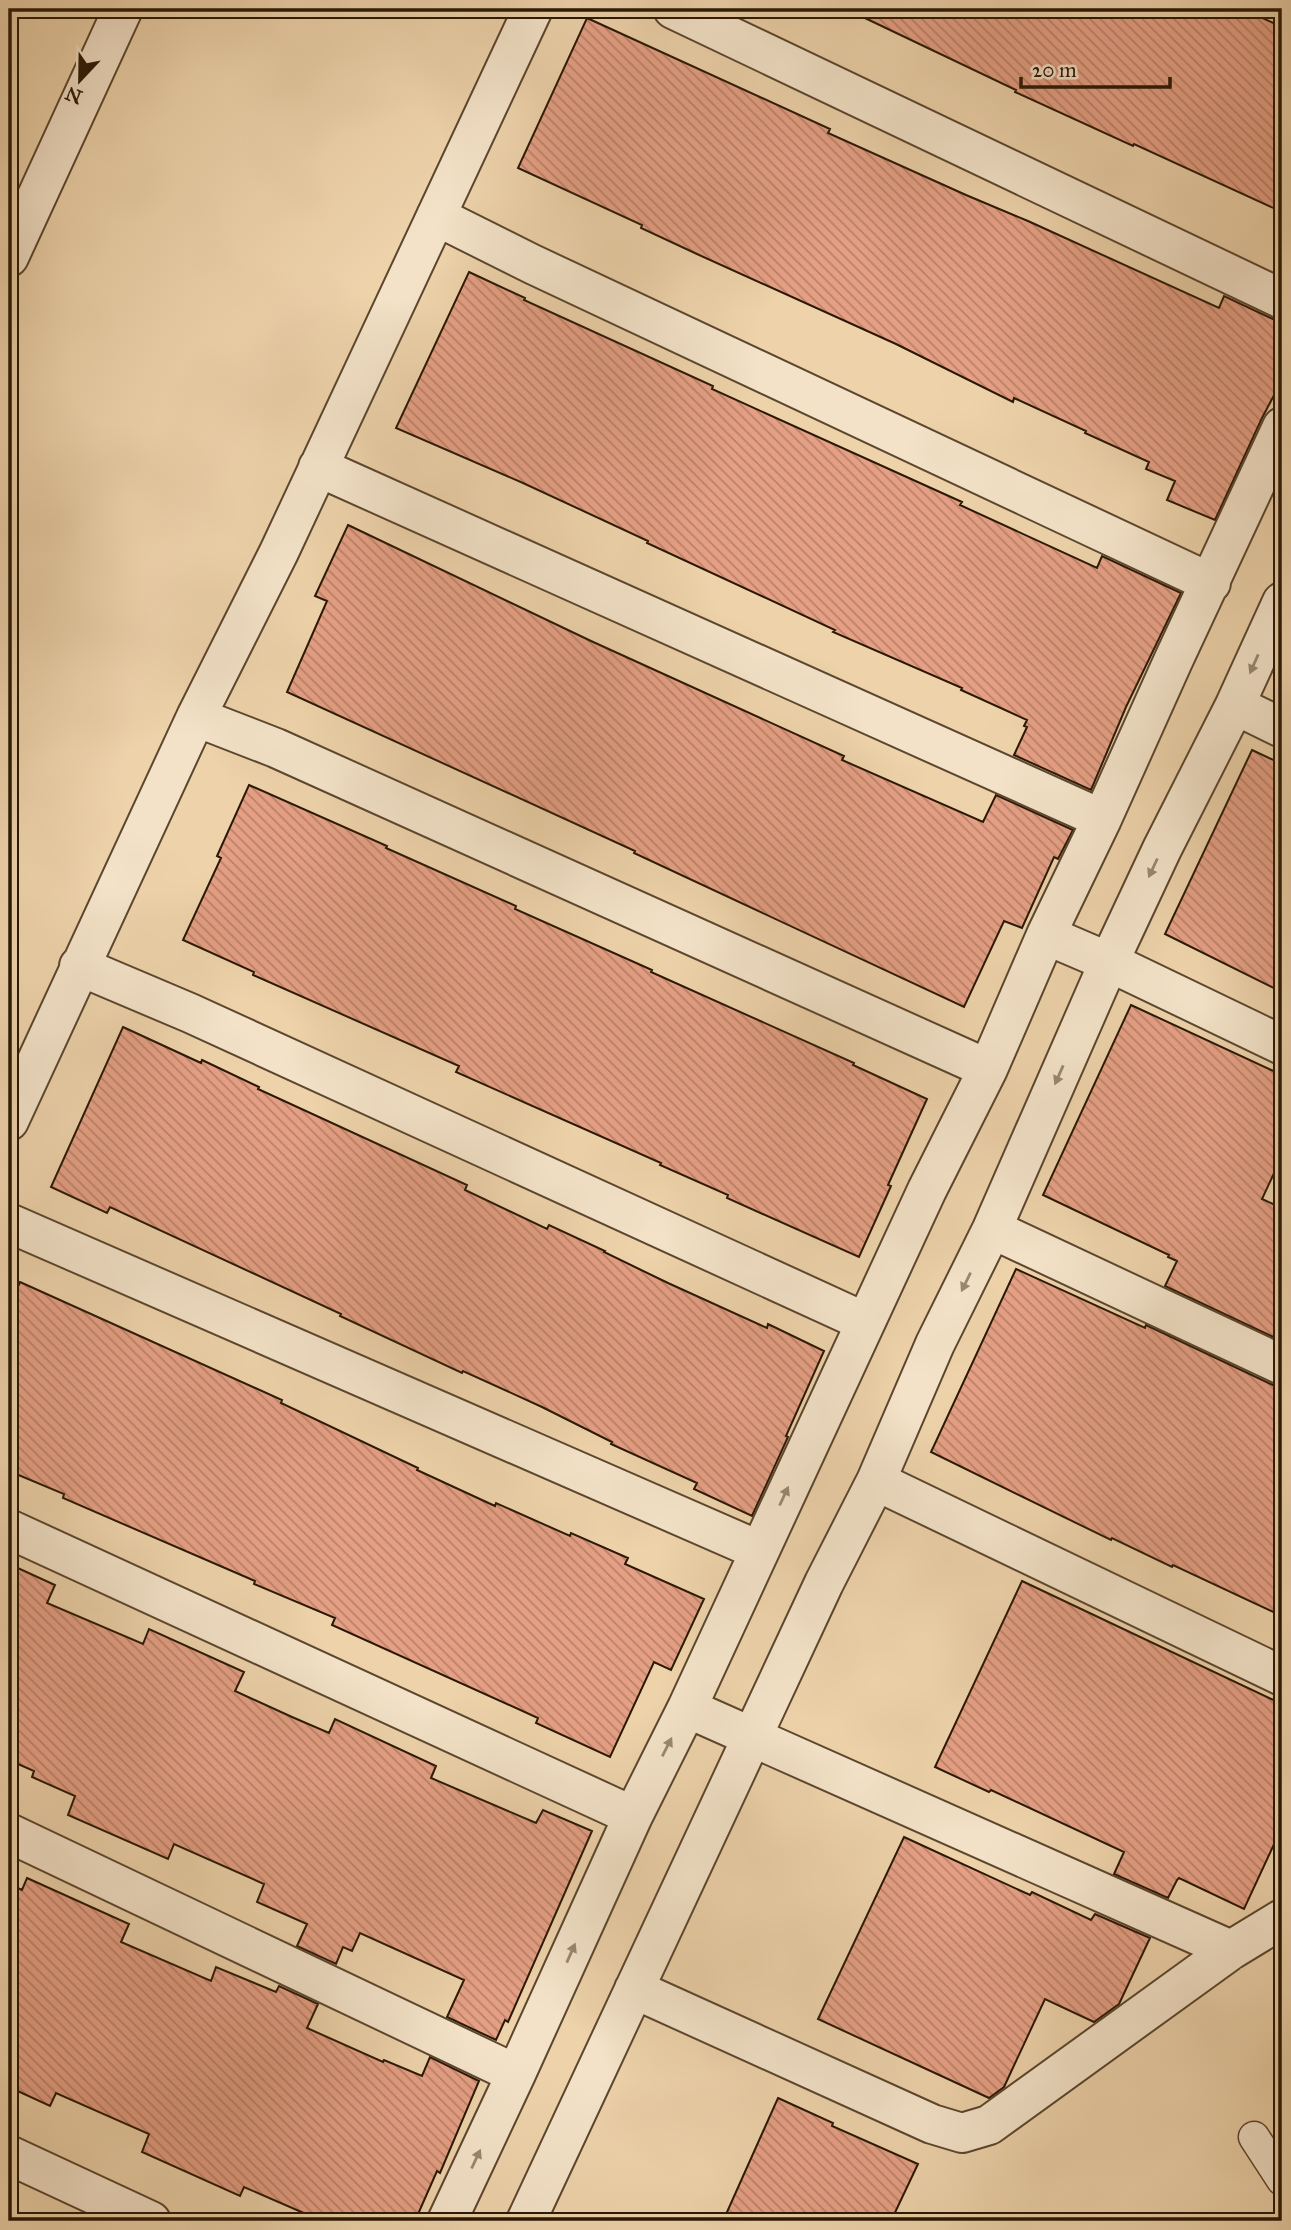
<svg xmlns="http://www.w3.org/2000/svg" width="1291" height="2230" font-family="'IM FELL Great Primer',serif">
<defs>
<pattern id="building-back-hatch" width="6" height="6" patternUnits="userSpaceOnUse" patternTransform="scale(1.75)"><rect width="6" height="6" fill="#e59f84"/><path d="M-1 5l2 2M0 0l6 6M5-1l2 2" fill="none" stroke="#ba816a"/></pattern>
</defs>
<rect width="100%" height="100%" fill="#edd2aa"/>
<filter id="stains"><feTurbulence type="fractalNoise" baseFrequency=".00286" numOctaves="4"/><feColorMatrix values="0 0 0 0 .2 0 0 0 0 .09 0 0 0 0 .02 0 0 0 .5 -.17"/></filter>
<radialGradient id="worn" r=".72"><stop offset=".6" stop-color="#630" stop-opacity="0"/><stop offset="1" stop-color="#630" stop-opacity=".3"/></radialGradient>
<!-- building -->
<path fill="url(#building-back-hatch)" stroke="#2a1805" stroke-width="2" d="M846,9h397l39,18v185l-148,-68 -1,2 -118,-54 1,-2z
M587,18l243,111 -2,4 138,62 62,26 191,87 5,-12 49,23 9,2v59l-20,38 -47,102 -48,-20 8,-19 -29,-12 3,-7 -64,-29 1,-2 -72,-33 -1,4 -117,-58 -199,-90 -56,-26 1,-3 -124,-57z
M469,272l56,26 -1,2 189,86 -1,3 250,113 -2,3 137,63 5,-12 79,37 -55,114 -35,83 -77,-35 13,-28 -3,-1 3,-6 -66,-30 1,-2 -129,-56 2,-2 -188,-87 1,-2 -125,-58 -127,-55z
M348,525l243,116 253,115 -2,4 141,62 13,-27 77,35 -15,29 -4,-2 -32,71 -18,-7 -40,86 -330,-154 1,-2 -348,-159 40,-91 -12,-5z
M1252,750l30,14v228l-117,-58z
M249,785l138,61 -1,2 130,58 -1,3 137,61 -1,2 203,91 -1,2 74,34 -39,86 3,1 -32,71 -132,-59 1,-3 -68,-30 1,-2 -205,-91 3,-6 -206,-91 1,-3 -71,-32 38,-82 -4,-2z
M1131,1005l151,70v81l-20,43 20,9v133l-117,-55 12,-25 -9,-4 1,-2 -126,-60z
M123,1027l78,36 1,-3 57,27 -1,2 209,96 -2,5 82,39 2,-4 56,26 -1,1 64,31 99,45 1,-4 56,27 -38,85 2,1 -36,79 -58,-27 3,-6 -86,-39 1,-2 -70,-35 -79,-36 -1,2 -122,-57 1,-2 -231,-107 -3,6 -56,-26z
M1016,1269l129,59 1,-3 127,60 9,2v229l-109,-51 -1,2 -60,-29 -1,2 -180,-88z
M20,1282l262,118 -1,3 137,65 -1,2 78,36 1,-3 74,33 1,-3 57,25 -3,6 79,35 -33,71 -17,-8 -44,95 -74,-34 2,-5 -206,-93 3,-7 -81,-34 1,-3 -192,-83 1,-4 -55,-23v-164z
M9,1564l46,21 -8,18 96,41 6,-15 95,43 -9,19 57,26 37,16 6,-14 101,47 -5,12 105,45 7,-13 49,21 -84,191 -3,-2 -9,20 -49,-23 17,-37 -104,-47 -8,18 -9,-4 -7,17 -39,-18 10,-22 -50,-22 7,-18 -90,-40 -6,15 -100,-44 7,-19 -43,-19 2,-6 -25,-11z
M1022,1581l260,123v123l-38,82 -65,-31 -2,2 -9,18 -54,-24 10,-22 -133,-62 -2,2 -54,-25z
M904,1837l126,58 2,-3 59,28 4,-6 55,24 -31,66 -25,18 -49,-23 -41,88 -15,11 -171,-79z
M27,1878l102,46 -8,18 90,39 5,-14 60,25 3,-6 39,18 -11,24 76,34 1,-2 38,16 8,-19 49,24 -39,92 -3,-2 -22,50h-93l-78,-34 -4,9 -98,-44 7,-18 -93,-41 -6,13 -41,-19v-203l13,6z
M778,2098l55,25 -1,3 86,38 -27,57h-168z"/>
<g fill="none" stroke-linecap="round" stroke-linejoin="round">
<!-- lane casing -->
<g stroke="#5b462e" stroke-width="33">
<path id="lane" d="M1254,2137l28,43"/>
</g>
<!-- street casing -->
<g stroke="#5b462e" stroke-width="42">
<path id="street" d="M673,9l609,290
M436,216l96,48 679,319
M9,257l114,-248
M318,467l784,352
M1235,705l47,23
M196,717l80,31 712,321
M1046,935l63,27 173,83
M79,966l111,47 675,309
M9,1121l187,-404 83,-165 254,-543
M9,1223l749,327
M992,1229l290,136
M876,1481l406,195
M9,1529l624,287
M687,1708l544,242
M9,1833l507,241
M634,1989l298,135 30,9 27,-8 242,-175 51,-31
M9,2155l142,66
M447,2221l69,-147 117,-258 54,-108 240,-518 61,-121 58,-134 56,-116 71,-158 109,-234
M526,2221l298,-638 52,-102 59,-137 57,-115 117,-267 53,-113 73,-144 47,-103"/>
</g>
<!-- lane -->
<use href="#lane" stroke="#f3e2c8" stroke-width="30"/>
<!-- street -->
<use href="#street" stroke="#f3e2c8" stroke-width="38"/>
</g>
<!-- one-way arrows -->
<defs><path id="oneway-solid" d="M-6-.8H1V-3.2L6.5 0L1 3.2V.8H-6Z" transform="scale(1.75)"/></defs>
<g fill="#998770">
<use href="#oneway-solid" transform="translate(1254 664) rotate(114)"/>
<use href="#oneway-solid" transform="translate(1153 868) rotate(115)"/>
<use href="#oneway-solid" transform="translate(1059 1075) rotate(114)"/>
<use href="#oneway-solid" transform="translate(966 1282) rotate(116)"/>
<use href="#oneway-solid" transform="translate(784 1496) rotate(-65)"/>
<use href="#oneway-solid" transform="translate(667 1747) rotate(-63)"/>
<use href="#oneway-solid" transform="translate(571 1953) rotate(-66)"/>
<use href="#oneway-solid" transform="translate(476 2159) rotate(-65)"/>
</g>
<!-- margin -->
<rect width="1291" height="2230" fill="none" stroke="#edd2aa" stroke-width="35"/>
<rect x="10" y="10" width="1270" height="2209" fill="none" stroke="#2a1805" stroke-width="3.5"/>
<rect x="18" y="18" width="1256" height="2195" fill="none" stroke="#2a1805" stroke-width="2"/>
<!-- north arrow -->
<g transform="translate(80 80) rotate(202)" stroke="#f3e2c8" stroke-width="5" paint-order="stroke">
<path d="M0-5L12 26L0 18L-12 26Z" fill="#2a1805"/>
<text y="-10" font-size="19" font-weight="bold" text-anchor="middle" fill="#2a1805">N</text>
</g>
<!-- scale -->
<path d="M1021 77v10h149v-10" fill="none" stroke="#2a1805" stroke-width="3.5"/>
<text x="1032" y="77" font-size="21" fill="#2a1805" stroke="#f3e2c8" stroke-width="5" paint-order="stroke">20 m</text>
<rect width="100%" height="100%" filter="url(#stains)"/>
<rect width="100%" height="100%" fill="url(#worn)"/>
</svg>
